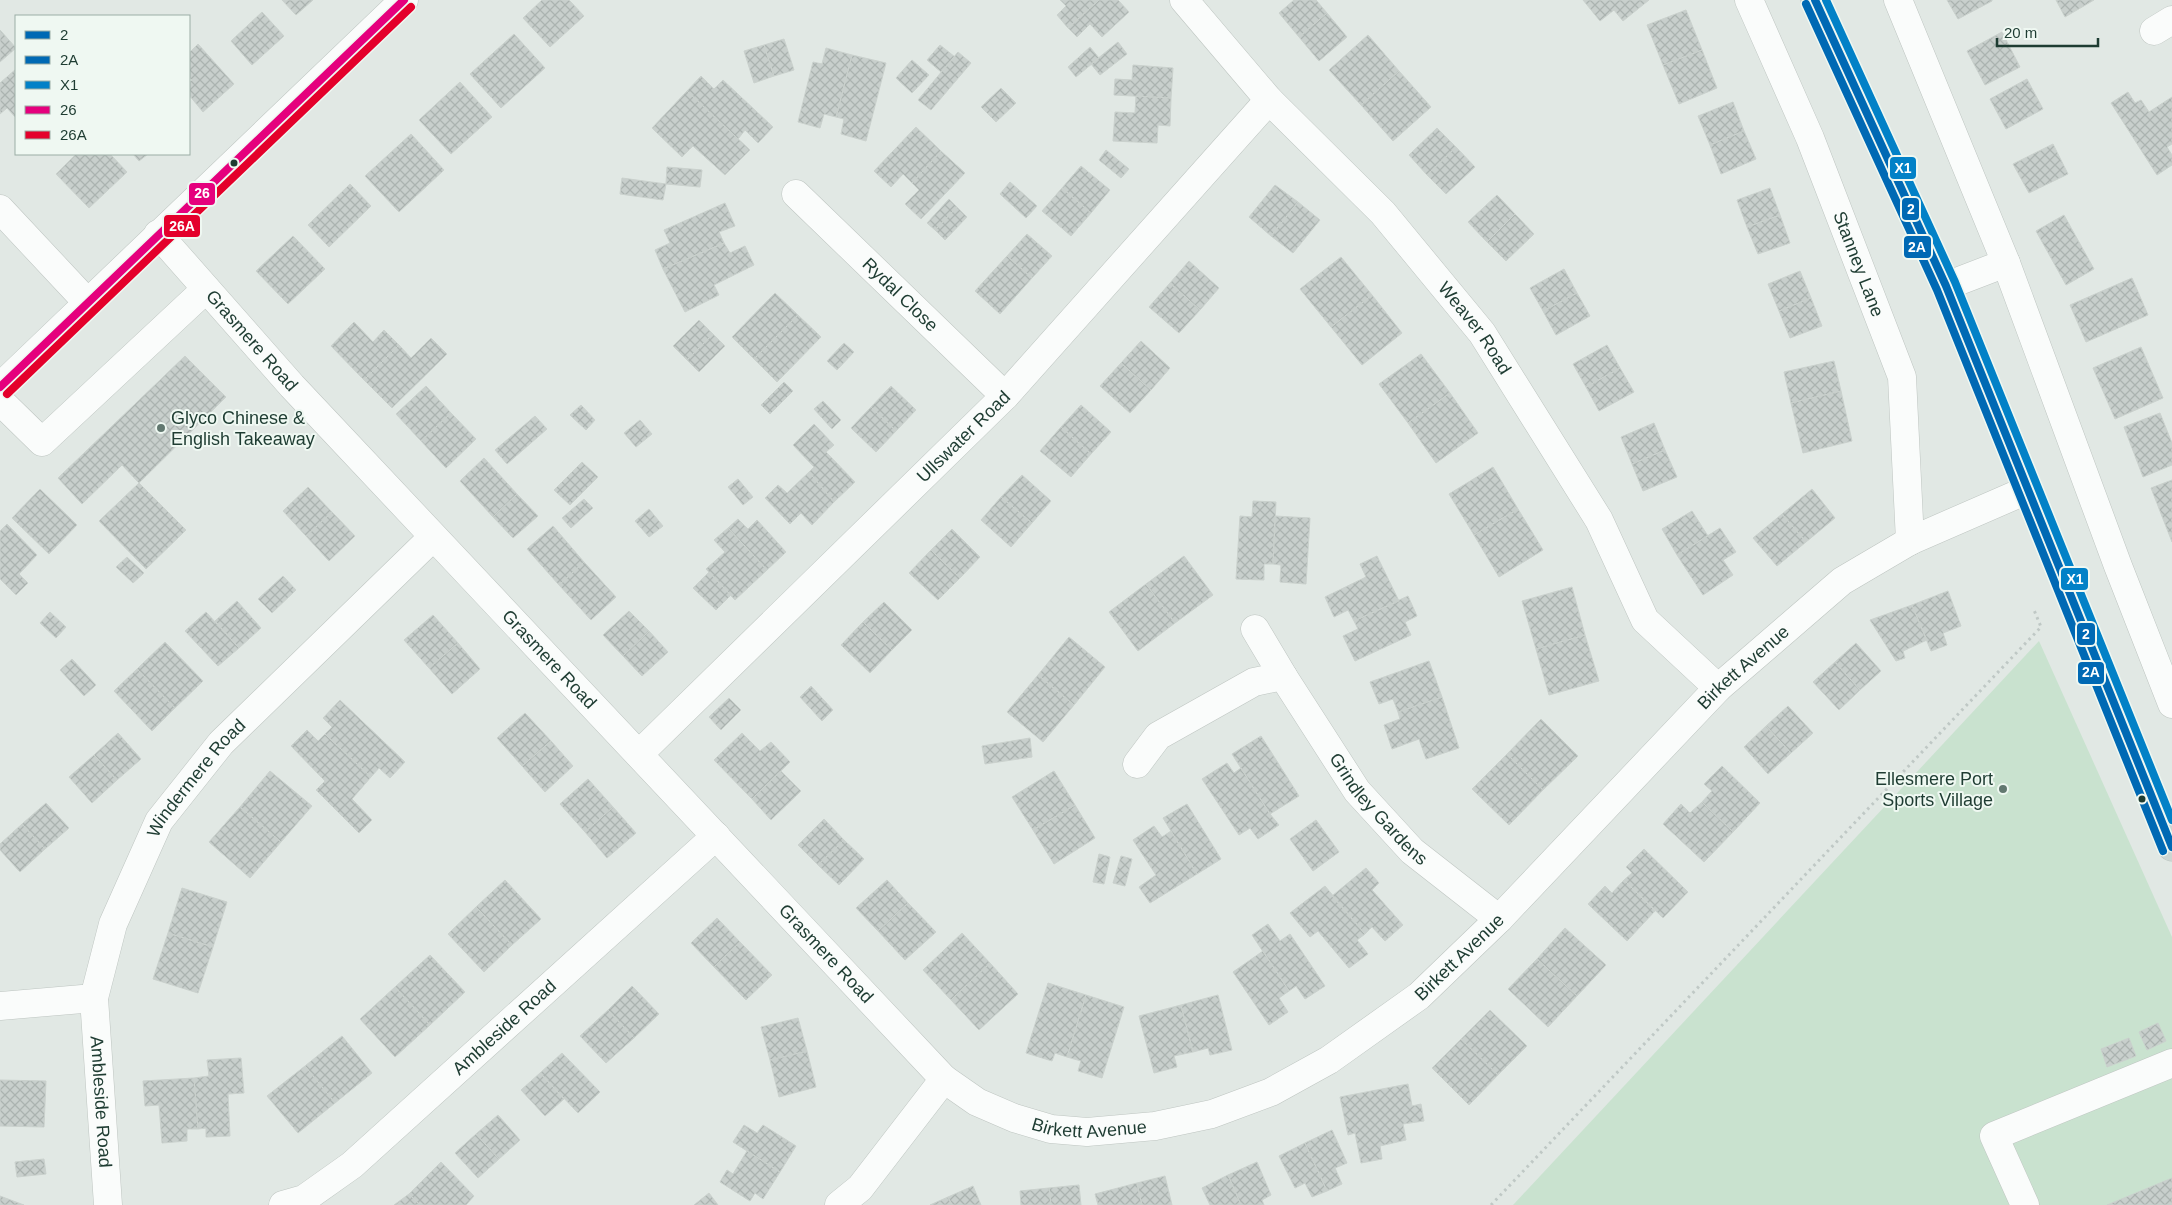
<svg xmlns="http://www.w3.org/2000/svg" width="2172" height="1205" font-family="Helvetica,sans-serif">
<defs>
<pattern id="building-cross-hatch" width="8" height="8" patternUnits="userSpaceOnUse" patternTransform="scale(1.25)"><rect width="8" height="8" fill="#c8cfcc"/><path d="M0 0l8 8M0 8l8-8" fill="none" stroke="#abb3b0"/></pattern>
</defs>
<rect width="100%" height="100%" fill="#e1e8e4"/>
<!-- pitch -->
<path fill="#c9e2cf" d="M2039,641l133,296v268h-659z"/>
<!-- building -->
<path fill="url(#building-cross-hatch)" stroke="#cad1cd" d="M282,0h31l-17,15z
M542,0h27l15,16 -34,31 -27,-29z
M1060,0h39l-31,28 -11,-13 9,-9z
M1099,0h19l11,12 -27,25 -12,-13 -13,13 -9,-9z
M1294,0h22l11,13 -28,24 -20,-24z
M1583,0h66l-26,21 -9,-11 -14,11z
M1947,0h45v1l-34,18z
M2056,0h38l-29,17z
M1686,10l16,40 -39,15 -16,-40z
M262,12l22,24 -32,29 -21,-24z
M1327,13l20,24 -28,24 -20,-24z
M0,30l16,18 -16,14z
M2002,32l18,35 -35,18 -18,-34z
M514,34l31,34 -44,40 -31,-34z
M1368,35l31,36 -38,34 -32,-35z
M784,39l10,31 -20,6 -10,-31z
M1118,42l9,12 -27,21 -9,-11z
M198,44l36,40 -31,28 -14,-17v-12l3,-3 -3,-3v-24z
M764,45l10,31 -20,7 -10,-32z
M940,45l15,12 -14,15 -14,-12z
M1090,47l9,11 -23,19 -8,-10z
M826,48l26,7 -16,62 -12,-3 -4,14 -22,-6 15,-60 9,2z
M1702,50l15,38 -38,16 -16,-39z
M958,52l13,11 -40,47 -13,-10z
M852,55l34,8 -20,78 -25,-7 3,-15 -8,-2z
M912,60l17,15 -17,18 -16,-15z
M1133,65l40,3 -2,30 -57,-3 1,-16 17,1z
M16,69v49l-9,-10 -7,6v-31z
M1399,71l32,36 -38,34 -32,-36z
M701,76l13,13 9,-9 50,47 -15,16 -13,-13 -7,9 -51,-48z
M2027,79l16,30 -37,20 -16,-30z
M460,82l32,35 -41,37 -32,-34z
M1001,88l15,15 -20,19 -15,-15z
M687,91l63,59 -25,25 -32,-29 -11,11 -30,-29z
M2128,92l7,11 6,-3 8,12 23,-15v47l-5,3 5,8v10l-15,10 -46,-72z
M1136,96l35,2 -1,28 -12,-1 -1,18 -44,-2 2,-29 20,1z
M1733,102l11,29 -34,14 -12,-29z
M916,127l25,24 -29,32 -9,-9 -12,13 -17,-16z
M1437,128l19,19 -29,28 -18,-20z
M1744,131l12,28 -35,15 -11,-29z
M411,134l33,36 -45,42 -34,-36z
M2053,144l15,30 -39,19 -16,-29z
M1456,147l19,20 -29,27 -19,-19z
M1106,150l23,19 -8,9 -22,-18z
M941,151l24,22 -44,46 -16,-15 14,-14 -7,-7z
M76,154h34l17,18 -38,36 -33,-34z
M133,154h15l-9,7z
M1081,166l29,24 -19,23 -29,-25z
M667,167l35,3 -2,17 -34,-3z
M622,178l44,6 -3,16 -43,-6z
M1010,182l27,24 -11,12 -26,-24z
M350,184l21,22 -42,41 -21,-22z
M1275,185l23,17 -27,34 -22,-19z
M1062,188l29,25 -20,23 -29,-25z
M1770,188l10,27 -33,12 -10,-27z
M1497,195l18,19 -28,28 -19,-20z
M949,199l8,8 -22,23 -8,-7z
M1298,202l22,18 -27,33 -22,-17z
M725,203l10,23 -16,6 5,11 -61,26 -8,-19 15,-7 -6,-13z
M957,207l10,10 -22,23 -10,-10z
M1515,214l19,20 -28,27 -19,-19z
M1780,215l10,28 -32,11 -11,-27z
M2064,215l30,54 -28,16 -30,-54z
M1027,234l25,22 -20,22 -25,-22z
M293,236l32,33 -37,35 -32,-33z
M724,243l6,10 15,-7 9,19 -40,20 5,10 -34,17 -22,-43z
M1007,256l25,22 -32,36 -25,-23z
M1341,257l31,38 -41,32 -31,-38z
M1189,261l30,27 -19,22 -30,-27z
M1564,269l13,24 -34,18 -13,-23z
M1800,271l11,27 -32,13 -11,-27z
M2132,278l16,37 -62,27 -16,-37z
M1170,283l30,27 -21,23 -30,-26z
M775,293l23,22 -44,44 -22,-22z
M1577,293l13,23 -34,19 -13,-24z
M1372,295l30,38 -40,32 -31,-38z
M1811,298l11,28 -32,12 -11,-27z
M798,315l23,22 -44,45 -23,-23z
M699,320l14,14 -26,26 -14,-14z
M354,322l19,20 11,-12 15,15 -35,35 -33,-34z
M713,334l12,12 -26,26 -12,-12z
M431,338l16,16 -55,54 -28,-28 35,-35 12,13z
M1141,341l29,27 -19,22 -30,-27z
M844,343l10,9 -17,18 -10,-9z
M1607,345l13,23 -34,19 -13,-23z
M2141,347l22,51 -48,21 -22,-51z
M1421,354l29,39 -42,30 -29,-39z
M185,356l41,41 -87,86 -17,-18 -40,39 -24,-26z
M1834,361l7,30 -50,12 -7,-31z
M1121,363l30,27 -21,23 -30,-27z
M1620,368l14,24 -35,19 -13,-24z
M784,382l9,9 -23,23 -9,-9z
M426,386l25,27 -30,28 -25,-27z
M891,386l25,24 -20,21 -25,-24z
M1841,391l11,50 -49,12 -12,-50z
M1450,393l28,40 -42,30 -28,-40z
M823,401l18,19 -9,9 -18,-20z
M581,405l14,15 -9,10 -16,-15z
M1081,405l30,27 -20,22 -30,-27z
M871,407l25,24 -20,21 -25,-24z
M451,413l25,26 -30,29 -25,-27z
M2160,413l12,30v22l-29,12 -19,-50z
M535,416l12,13 -40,35 -12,-14z
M640,420l12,14 -16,13 -12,-14z
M1654,423l11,27 -33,14 -11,-27z
M814,424l20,21 -8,7 29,30 -21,20 -25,-30 5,-5 -21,-22z
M1061,427l30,27 -20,23 -31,-26z
M1665,450l12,27 -34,14 -11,-27z
M484,458l33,36 -24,23 -33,-36z
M582,462l16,15 -28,28 -16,-15z
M1493,467l25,42 -44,26 -25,-41z
M809,472l25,30 -22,23 -11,-12 -11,11 -25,-26 13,-13 9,8z
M1022,475l29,26 -19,22 -31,-26z
M738,479l15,18 -10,8 -15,-18z
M2172,480v62l-21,-54z
M139,483l47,47 -40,39 -47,-48z
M308,487l24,25 -26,24 -23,-25z
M40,489l37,36 -28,29 -37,-36z
M1812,489l23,29 -29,24 -24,-28z
M517,494l21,22 -25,22 -20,-21z
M1001,497l31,26 -21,24 -30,-27z
M584,499l9,9 -22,20 -9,-10z
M1253,501l23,1 -3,62h-9v16l-28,-1 4,-63 12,1z
M649,509l14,17 -14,11 -14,-16z
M1518,509l25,41 -44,27 -25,-42z
M1692,511l16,25 -31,19 -15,-26z
M332,512l23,24 -26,25 -23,-25z
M1782,514l24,28 -29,24 -24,-28z
M1275,516l35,2 -4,66 -26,-2 1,-17 -8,-1z
M738,519l10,10 9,-9 29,32 -19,18 -39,-42z
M7,524l30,31 -18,19 9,9 -12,12 -16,-16v-48z
M553,526l31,36 -25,23 -32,-36z
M728,528l39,42 -32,30 -29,-31 19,-17 -11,-12z
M1720,528l16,24 -13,8 10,15 -30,20 -26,-40z
M952,529l28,28 -20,21 -29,-28z
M931,550l29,28 -22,22 -29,-27z
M1184,556l29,39 -38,28 -29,-39z
M1377,556l22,45 -45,20 -6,-11 -14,7 -9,-20 41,-20 -6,-13z
M127,557l17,16 -11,10 -17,-16z
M584,562l32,35 -25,23 -32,-35z
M709,572l22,23 -15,15 -23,-22z
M283,576l13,14 -24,23 -14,-14z
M1146,584l29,39 -37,28 -29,-39z
M1572,587l13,48 -49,14 -14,-48z
M1948,591l13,35 -18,7 4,12 -16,6 -19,-46z
M1408,596l9,20 -12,6 6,13 -56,26 -12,-25 15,-7 -4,-8z
M237,601l24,27 -22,20 -24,-27z
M884,602l28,28 -20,20 -29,-28z
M1912,605l15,35 -24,11 2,7 -9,3 -26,-41z
M629,611l20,20 -26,25 -20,-21z
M50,612l16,15 -10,11 -16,-15z
M206,612l33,36 -21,18 -33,-35z
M433,615l25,28 -29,25 -25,-28z
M863,622l29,28 -22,23 -29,-28z
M649,631l19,21 -26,24 -19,-20z
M1585,635l14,46 -50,14 -13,-46z
M1069,637l36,30 -31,38 -36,-30z
M165,642l38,39 -28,27 -38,-39z
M458,643l22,26 -28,25 -23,-26z
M1856,643l25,28 -21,19 -25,-28z
M72,659l24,26 -12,11 -24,-26z
M1429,661l13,36 -44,15 -5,-13 -14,5 -9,-22z
M1835,662l25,28 -21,20 -26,-28z
M137,669l38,39 -23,23 -38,-40z
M1038,675l36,30 -31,37 -36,-30z
M811,686l22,24 -11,11 -22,-24z
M1442,697l17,51 -33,11 -7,-20 -27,10 -8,-24 16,-6 -2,-7z
M729,698l12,12 -20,20 -12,-13z
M340,700l65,62 -15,16 -11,-10 -8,9 -46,-43 7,-7 -9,-9z
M1788,706l25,27 -22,20 -25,-27z
M525,713l26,28 -29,25 -25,-28z
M1541,719l37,37 -35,34 -36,-36z
M1766,726l25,27 -23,21 -24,-27z
M307,730l11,11 7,-7 46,43 -19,22 20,21 -13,13 -43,-43 9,-9 -34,-35z
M118,733l23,26 -24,21 -23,-25z
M742,733l18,18 11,-9 19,20 -38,37 -38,-39z
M1261,736l38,60 -29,18 -38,-60z
M1030,738l2,19 -47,7 -3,-18z
M551,741l22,25 -28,26 -23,-26z
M1507,754l36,36 -34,35 -37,-36z
M94,755l23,25 -25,23 -23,-26z
M1227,763l7,10 7,-5 29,46 9,11 -21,14 -8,-11 -11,7 -37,-56z
M1722,766l38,37 -27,29 -31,-30 10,-11 -8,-7z
M270,771l42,35 -31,36 -41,-35z
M781,771l20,20 -30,29 -19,-21z
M1054,771l21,34 -42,25 -21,-33z
M588,779l25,28 -28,25 -25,-28z
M1702,802l31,30 -29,30 -41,-38 18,-20 9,9z
M46,803l23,25 -24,21 -23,-25z
M1187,804l34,55 -24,15 -34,-56z
M1075,805l20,33 -41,26 -21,-34z
M240,807l41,35 -31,36 -41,-36z
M613,807l23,26 -29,25 -22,-26z
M824,819l20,21 -26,25 -20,-20z
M1316,820l23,32 -26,19 -23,-32z
M22,824l23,25 -25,23 -20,-22v-6z
M1154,826l8,11 9,-6 26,43 -47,29 -11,-16 17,-12 -23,-35z
M844,840l20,19 -25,26 -21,-20z
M1644,849l44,43 -25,26 -39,-38 8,-7 -6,-6z
M1099,854l11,3 -6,27 -11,-2z
M1121,856l11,3 -7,27 -12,-3z
M1366,868l13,15 -7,7 31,35 -18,16 -13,-14 -7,7 -33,-38z
M505,880l36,39 -29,26 -36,-38z
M887,880l21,23 -30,28 -22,-23z
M1624,880l31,31 -28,30 -39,-37 17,-18 7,7z
M1325,886l40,48 -8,6 11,14 -19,14 -31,-37 -8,6 -20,-24z
M182,888l45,14 -14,45 -45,-14z
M908,903l28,29 -31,28 -27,-29z
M476,907l36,38 -28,27 -36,-38z
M717,918l23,24 -26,25 -23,-24z
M1268,924l12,17 10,-7 35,52 -20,13 -9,-13 -7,5 -37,-56z
M1565,928l41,37 -29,31 -40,-37z
M168,933l45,14 -15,46 -45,-14z
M962,933l28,30 -39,37 -28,-30z
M740,942l32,33 -26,25 -32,-33z
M1263,951l26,40 -10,7 9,14 -19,13 -36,-53z
M430,955l35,37 -35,33 -35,-38z
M1537,959l40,37 -29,31 -40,-38z
M990,963l28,31 -39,36 -28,-30z
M1048,983l38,12 -19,62 -12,-4 -3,8 -26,-8z
M632,986l27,28 -25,24 -26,-28z
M395,987l35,38 -35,32 -35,-38z
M1086,995l38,12 -22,71 -24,-7 3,-10 -14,-4z
M1218,995l14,55 -22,5 -2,-7 -15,4 -12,-47z
M1181,1005l12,47 -19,4 3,11 -23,6 -15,-57z
M608,1010l26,28 -28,25 -26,-27z
M1490,1010l37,36 -29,29 -37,-36z
M798,1018l9,33 -37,9 -9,-33z
M2158,1023l8,18 -19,9 -8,-18z
M342,1036l30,37 -37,30 -30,-37z
M2129,1038l7,18 -29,11 -6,-18z
M1461,1039l37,36 -29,30 -37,-37z
M807,1051l9,36 -37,10 -9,-37z
M562,1053l38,39 -22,21 -38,-40z
M241,1058l3,35 -16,1 2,42 -24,1v-9l-8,1 -4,-51 15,-2 -2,-16z
M305,1066l30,37 -37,30 -31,-37z
M540,1073l24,26 -19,17 -24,-26z
M194,1078l4,51h-11v12l-25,2 -3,-38 -14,1 -2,-25z
M0,1080l46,1 -2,46 -44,-1z
M1408,1084l4,22 9,-2 3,17 -21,3 3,16 -26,6 2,13 -21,4 -6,-30 -7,2 -8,-38z
M498,1115l22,25 -21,19 -23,-25z
M744,1125l13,8 6,-8 33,21 -16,26 -47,-30z
M1332,1130l15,33 -12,5 7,16 -15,7 -22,-48z
M476,1134l23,25 -21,19 -23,-25z
M1305,1143l22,48 -15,6 -7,-14 -10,5 -16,-32z
M747,1151l33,21 -17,27 -8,-6 -5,8 -30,-19 7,-12 6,4z
M44,1159l2,15 -29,3 -2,-15z
M441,1162l33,34 -8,9h-46l-11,-11z
M1257,1162l14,33 -9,5 2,5h-23l-13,-30z
M1228,1175l13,30h-31l-8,-17z
M1165,1176l7,29h-30l-5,-22z
M2172,1178v27h-65z
M1137,1183l5,22h-44l-3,-11z
M1079,1185l2,20h-30l-2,-17z
M973,1186l8,19h-29l-4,-8z
M1049,1188l2,17h-30l-1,-14z
M709,1193l9,12h-24z
M409,1194l11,11h-26z
M0,1196l24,9h-24z
M948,1197l4,8h-22z"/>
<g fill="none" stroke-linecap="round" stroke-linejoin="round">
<!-- minor casing -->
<g stroke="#bec5c1" stroke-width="29">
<g id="minor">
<path id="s1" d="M1184,0l85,100 114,113 99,120 117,187 46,100 73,68"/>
<path id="s2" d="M1749,0l61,138 92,239 8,164"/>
<path d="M1898,0l108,263 112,303 54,138"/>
<path d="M2154,31l18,-11"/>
<path id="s3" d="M796,194l209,202"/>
<path d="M0,209l87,93"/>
<path id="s4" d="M158,234l134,152 652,693"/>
<path d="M1946,286l60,-23"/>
<path d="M0,387l404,-387"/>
<path d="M0,401l42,41 164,-153"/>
<path d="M1255,629l28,47"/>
<path id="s5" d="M639,754l366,-358 264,-296"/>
<path id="s6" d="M1137,764l21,-28 96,-54 29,-6 74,115 55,60 87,68"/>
<path id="s7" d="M94,998l14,207"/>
<path id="s8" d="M0,1006l94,-8 19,-74 46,-103 62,-78 212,-206"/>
<path id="s9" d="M283,1205l21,-6 48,-34 364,-329"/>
<path id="s10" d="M839,1205l21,-17 84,-109 33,23 37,16 37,11 36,3 68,-6 57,-12 59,-22 58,-32 90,-64 80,-77 219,-231 124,-107 68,-40 117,-51"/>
<path d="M2025,1205l-31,-69 178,-73"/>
</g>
</g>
<!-- major casing -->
<g stroke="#bbc5c1" stroke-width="29">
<path id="major" d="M1815,0l131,286 226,561"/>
</g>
<!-- path -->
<path stroke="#bfc8c5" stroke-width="3" stroke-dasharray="2.5 4" stroke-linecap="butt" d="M1491,1205l550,-578 -7,-17"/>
<!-- minor -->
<use href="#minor" stroke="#fafcfb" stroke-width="28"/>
<!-- major -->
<use href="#major" stroke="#ccd5d2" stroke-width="28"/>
<!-- bus-1 casing -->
<g stroke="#eff8f2" stroke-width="11">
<path id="bus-1" d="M1815,0l131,286 226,561"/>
</g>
<!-- bus-2 casing -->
<g stroke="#eff8f2" stroke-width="11">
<path id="bus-2" d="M1806,4l131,286 226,561"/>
</g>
<!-- bus-3 casing -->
<g stroke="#eff8f2" stroke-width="11">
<path id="bus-3" d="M1826,0l129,282 217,538"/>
</g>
<!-- bus-4 casing -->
<g stroke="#eff8f2" stroke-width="11">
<path id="bus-4" d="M0,387l404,-387"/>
</g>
<!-- bus-5 casing -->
<g stroke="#eff8f2" stroke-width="11">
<path id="bus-5" d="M7,394l404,-387"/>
</g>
<!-- bus-1 -->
<use href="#bus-1" stroke="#0069b4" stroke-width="8"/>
<!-- bus-2 -->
<use href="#bus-2" stroke="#0069b4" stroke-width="8"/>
<!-- bus-3 -->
<use href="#bus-3" stroke="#0281c7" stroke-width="8"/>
<!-- bus-4 -->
<use href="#bus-4" stroke="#e5007d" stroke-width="8"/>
<!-- bus-5 -->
<use href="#bus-5" stroke="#e4002b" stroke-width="8"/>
</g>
<!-- markers -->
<g fill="#1e3c32" stroke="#eff8f2" stroke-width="2">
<circle cx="234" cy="163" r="4.5"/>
<circle cx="2142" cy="799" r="4.5"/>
</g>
<g fill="#627870" stroke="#eff8f2" stroke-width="2">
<circle cx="161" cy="428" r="5"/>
<circle cx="2003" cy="789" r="5"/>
</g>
<g text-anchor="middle" stroke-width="4" stroke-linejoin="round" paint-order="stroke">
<!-- street labels -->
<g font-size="18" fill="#1e3c32" stroke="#eff8f2">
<text dy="6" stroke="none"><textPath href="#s2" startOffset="286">Stanney Lane</textPath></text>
<text dy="6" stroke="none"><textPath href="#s3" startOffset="145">Rydal Close</textPath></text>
<text dy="6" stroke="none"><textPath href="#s1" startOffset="439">Weaver Road</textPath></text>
<text dy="6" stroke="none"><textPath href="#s4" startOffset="142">Grasmere Road</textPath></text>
<text dy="6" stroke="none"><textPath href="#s5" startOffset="454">Ullswater Road</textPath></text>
<text dy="6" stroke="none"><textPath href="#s4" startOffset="578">Grasmere Road</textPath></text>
<text dy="6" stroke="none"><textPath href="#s10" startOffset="1148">Birkett Avenue</textPath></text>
<text dy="6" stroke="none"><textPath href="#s8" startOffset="340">Windermere Road</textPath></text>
<text dy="6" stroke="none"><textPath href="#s6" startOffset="339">Grindley Gardens</textPath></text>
<text dy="6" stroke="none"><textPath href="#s4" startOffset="982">Grasmere Road</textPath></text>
<text dy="6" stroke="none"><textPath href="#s10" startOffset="742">Birkett Avenue</textPath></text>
<text dy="6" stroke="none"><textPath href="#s9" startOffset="286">Ambleside Road</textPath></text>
<text dy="6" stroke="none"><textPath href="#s7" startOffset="104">Ambleside Road</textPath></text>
<text dy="6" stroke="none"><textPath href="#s10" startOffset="322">Birkett Avenue</textPath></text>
</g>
<!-- poi labels -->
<g font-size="18" fill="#1e3c32" stroke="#eff8f2" text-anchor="start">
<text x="171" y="424">Glyco Chinese &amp;<tspan x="171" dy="21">English Takeaway</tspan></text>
<text x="1993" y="785" text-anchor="end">Ellesmere Port<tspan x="1993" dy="21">Sports Village</tspan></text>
</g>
</g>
<g stroke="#eff8f2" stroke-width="2">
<rect x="1889" y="156" width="28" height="24" rx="5" fill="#0281c7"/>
<rect x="188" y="182" width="28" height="24" rx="5" fill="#e5007d"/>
<rect x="1901" y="197" width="19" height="24" rx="5" fill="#0069b4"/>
<rect x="163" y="214" width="38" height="24" rx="5" fill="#e4002b"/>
<rect x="1903" y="235" width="29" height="24" rx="5" fill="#0069b4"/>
<rect x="2060" y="567" width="29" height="24" rx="5" fill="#0281c7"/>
<rect x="2076" y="622" width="20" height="24" rx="5" fill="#0069b4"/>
<rect x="2077" y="661" width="28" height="24" rx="5" fill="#0069b4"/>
</g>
<g font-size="14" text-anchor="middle" font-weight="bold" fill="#fff">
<text x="1903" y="173">X1</text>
<text x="202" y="198">26</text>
<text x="1911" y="214">2</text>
<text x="182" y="231">26A</text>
<text x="1917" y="252">2A</text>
<text x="2075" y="584">X1</text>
<text x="2086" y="639">2</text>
<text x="2091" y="677">2A</text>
</g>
<!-- legend -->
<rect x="15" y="15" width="175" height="140" fill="#eff8f2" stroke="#9bada5"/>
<rect x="25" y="31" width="25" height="8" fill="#0069b4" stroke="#9bada5"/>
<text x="60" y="40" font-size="15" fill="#1e3c32">2</text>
<rect x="25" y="56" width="25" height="8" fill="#0069b4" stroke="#9bada5"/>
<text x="60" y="65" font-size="15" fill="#1e3c32">2A</text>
<rect x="25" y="81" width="25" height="8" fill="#0281c7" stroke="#9bada5"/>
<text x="60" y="90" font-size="15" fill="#1e3c32">X1</text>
<rect x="25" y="106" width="25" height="8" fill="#e5007d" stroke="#9bada5"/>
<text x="60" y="115" font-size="15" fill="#1e3c32">26</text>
<rect x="25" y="131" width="25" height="8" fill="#e4002b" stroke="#9bada5"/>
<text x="60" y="140" font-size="15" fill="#1e3c32">26A</text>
<!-- scale -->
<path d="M1997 38v8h101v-8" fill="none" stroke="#1e3c32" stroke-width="2.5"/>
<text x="2004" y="38" font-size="15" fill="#1e3c32" stroke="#eff8f2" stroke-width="4" paint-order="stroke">20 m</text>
</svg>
